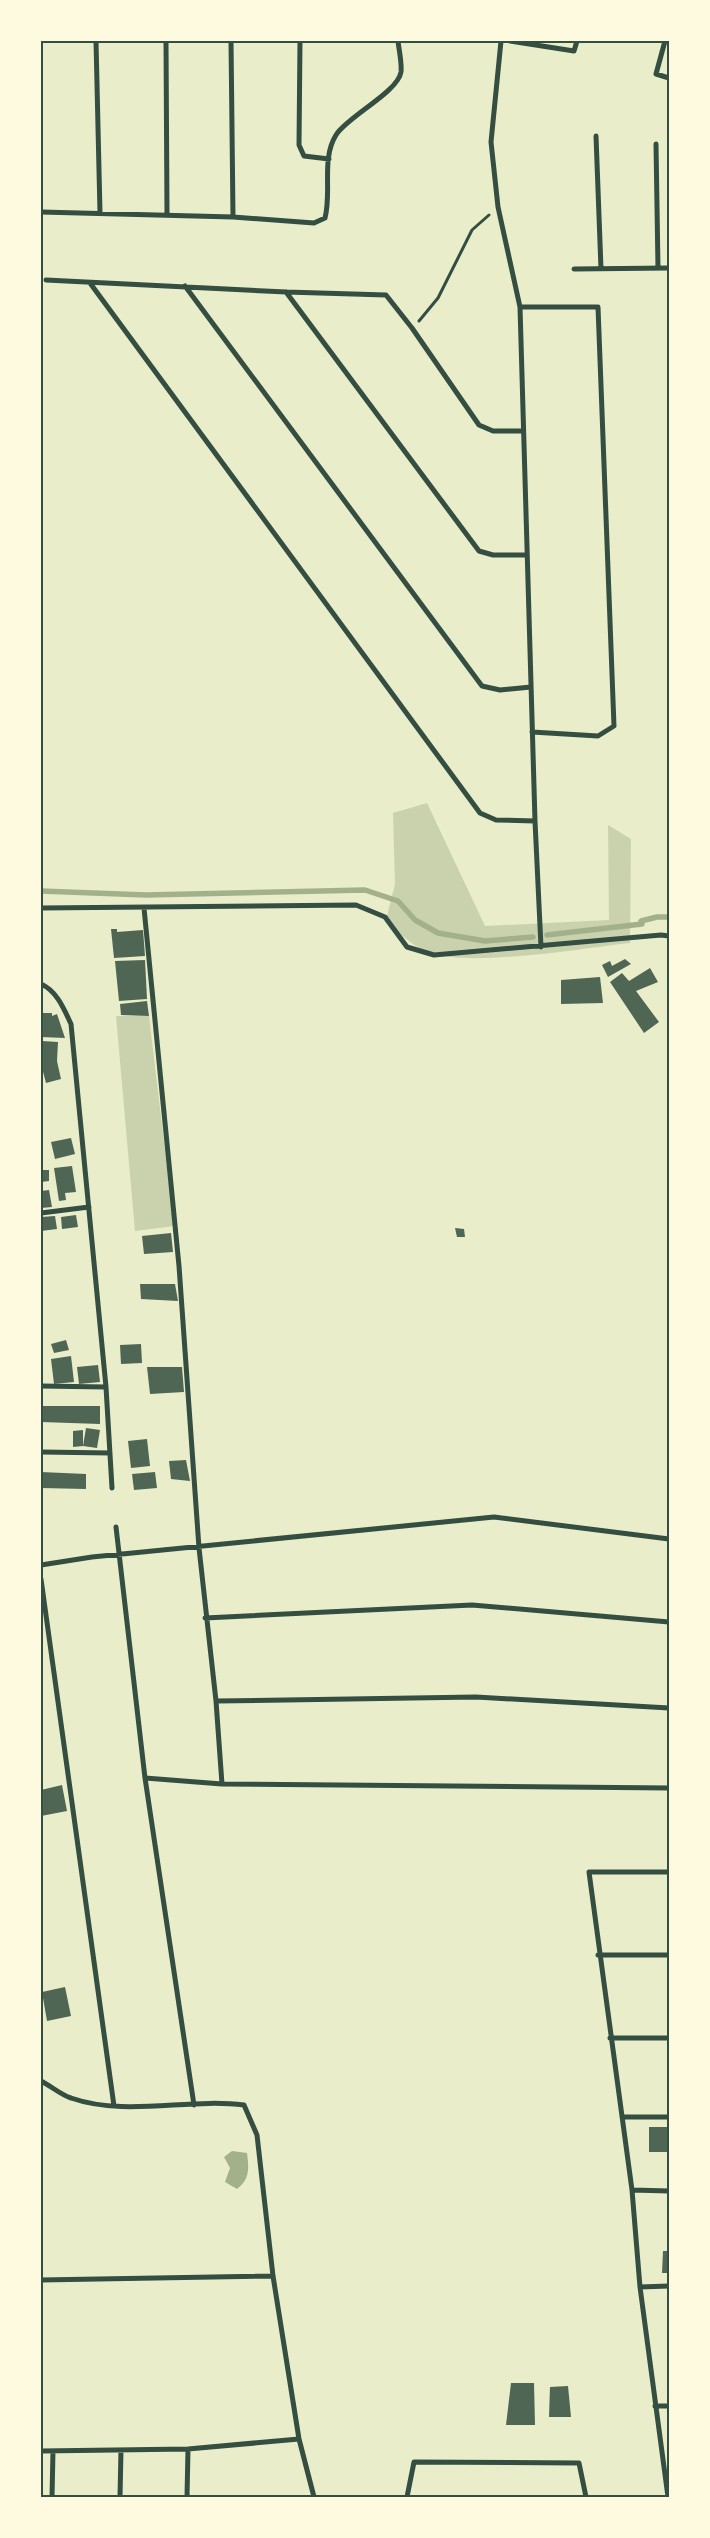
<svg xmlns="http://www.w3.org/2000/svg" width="710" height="2538" font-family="'IBM Plex Sans',sans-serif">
<rect width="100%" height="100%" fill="#e9edc9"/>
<!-- green -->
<path fill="#cad2ad" d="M427,803l58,123 124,-6 -1,-95 23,14 -1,104c-47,5 -165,26 -205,8 -16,-8 -27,-19 -39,-31l9,-36 -2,-71z
M116,1016h33l25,210 -39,5z"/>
<!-- water -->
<path fill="#a3b18a" d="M232,2151l15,2c2,16 3,26 -10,36l-12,-7 5,-14 -6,-11z"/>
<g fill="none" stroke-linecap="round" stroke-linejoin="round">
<!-- stream -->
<path stroke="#a3b18a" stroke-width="5.5" d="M41,891l105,4 219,-5 33,11 17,19 23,13 47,8 48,-4
M547,935l95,-11 -1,-3 16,-4h12"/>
</g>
<!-- building -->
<path fill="#4f6655" d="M111,929h6v3l26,-2 2,26 -31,2z
M625,959l6,5 -23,13 -6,-12 8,-4 2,5z
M145,960l2,39 -28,2 -4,-40z
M650,968l8,14 -22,9 23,31 -15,11 -34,-51 12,-9 7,8z
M600,977l3,26 -42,1v-24z
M147,1001l2,15 -28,-1 -1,-11z
M41,1013h11v3l5,-2 8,24 -24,-1z
M42,1041l16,1 -1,19 4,18 -15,4 -5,-19z
M71,1138l4,16 -20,5 -4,-17z
M72,1166l4,26 -11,1 1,7 -7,1 -5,-33z
M41,1170h8v11l-8,1z
M49,1190l3,17 -11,1v-17z
M76,1215l2,12 -16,2 -1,-12z
M55,1216l2,13 -16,2v-14z
M455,1228l9,1 1,8h-8z
M171,1233l2,19 -29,2 -2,-18z
M140,1284h35l3,17 -37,-2z
M66,1340l3,10 -15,3 -3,-9z
M141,1344l1,19 -21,1 -1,-19z
M71,1356l3,26 -20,2 -3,-25z
M98,1365l2,17 -21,2 -2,-17z
M147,1367h35l2,25 -34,2z
M41,1406h59v18l-59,-2z
M86,1428l14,2 -3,18 -14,-2z
M83,1430v16l-10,1v-16z
M147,1439l3,27 -19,2 -3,-27z
M186,1460l4,21 -19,-2 -2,-18z
M41,1472l45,2v15l-45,-1z
M155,1472l2,16 -23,2 -2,-16z
M62,1785l5,26 -26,5v-26z
M65,1987l6,29 -24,5 -5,-29z
M649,2127h20v25h-20z
M663,2251h6v22h-7z
M511,2383h23l1,42h-29z
M568,2386l3,31h-22l1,-30z"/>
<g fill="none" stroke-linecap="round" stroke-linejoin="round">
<!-- path -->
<path stroke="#344e41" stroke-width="3" d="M419,321l19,-23 34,-68 17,-15"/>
<!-- minor -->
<path stroke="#344e41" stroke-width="5" d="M96,41l4,172
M166,41l1,174
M231,41l2,176
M300,41l-1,104 5,11 25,3
M501,41l-10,101 7,65 22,100 15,514 6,126
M510,41l64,10 3,-10
M665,41l-9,33 13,4
M596,136l5,133
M656,144l2,124
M41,212l192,5 81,6 11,-5c7,-26 -4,-59 11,-83 11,-18 62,-43 65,-63 1,-9 -2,-22 -3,-31
M574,269l95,-1
M46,280l240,12 100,3 26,33 67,97 14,6h30
M90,283l390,530 16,7 39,1
M185,286l297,400 18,4 31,-3
M286,292l193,259 14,4h34
M520,307h78l16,419 -16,10 -66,-4
M41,908l315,-3 29,12 22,30 27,8 227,-20 8,1
M144,908l35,358 20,282 17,153 6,83
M41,984c16,7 23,25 30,40l35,363 6,101
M41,1213l48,-6
M41,1386l65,1
M41,1452l69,1
M116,1527l29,251 49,327
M41,1565l51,-8 402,-40 175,22
M41,1579l73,527
M205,1618l267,-13 197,17
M216,1701l260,-4 193,11
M145,1778l77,6 447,4
M598,1955h71
M610,2038h59
M41,2081c10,5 20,14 30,17 55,19 116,0 173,7l13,30 16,141 26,163 15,58
M622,2117h47
M632,2190l37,1
M41,2280l232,-4
M640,2287l29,-1
M655,2406h14
M41,2451l147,-2 111,-10
M52,2497l1,-46
M120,2497l1,-47
M187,2497l1,-48
M407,2497l7,-35 165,1 7,34
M668,2497l-28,-210 -8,-97 -43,-318h80"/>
</g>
<!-- border -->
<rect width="710" height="2538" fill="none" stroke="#fefae0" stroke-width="85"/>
<rect x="42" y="42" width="626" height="2454" fill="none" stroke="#344e41" stroke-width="2"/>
</svg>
